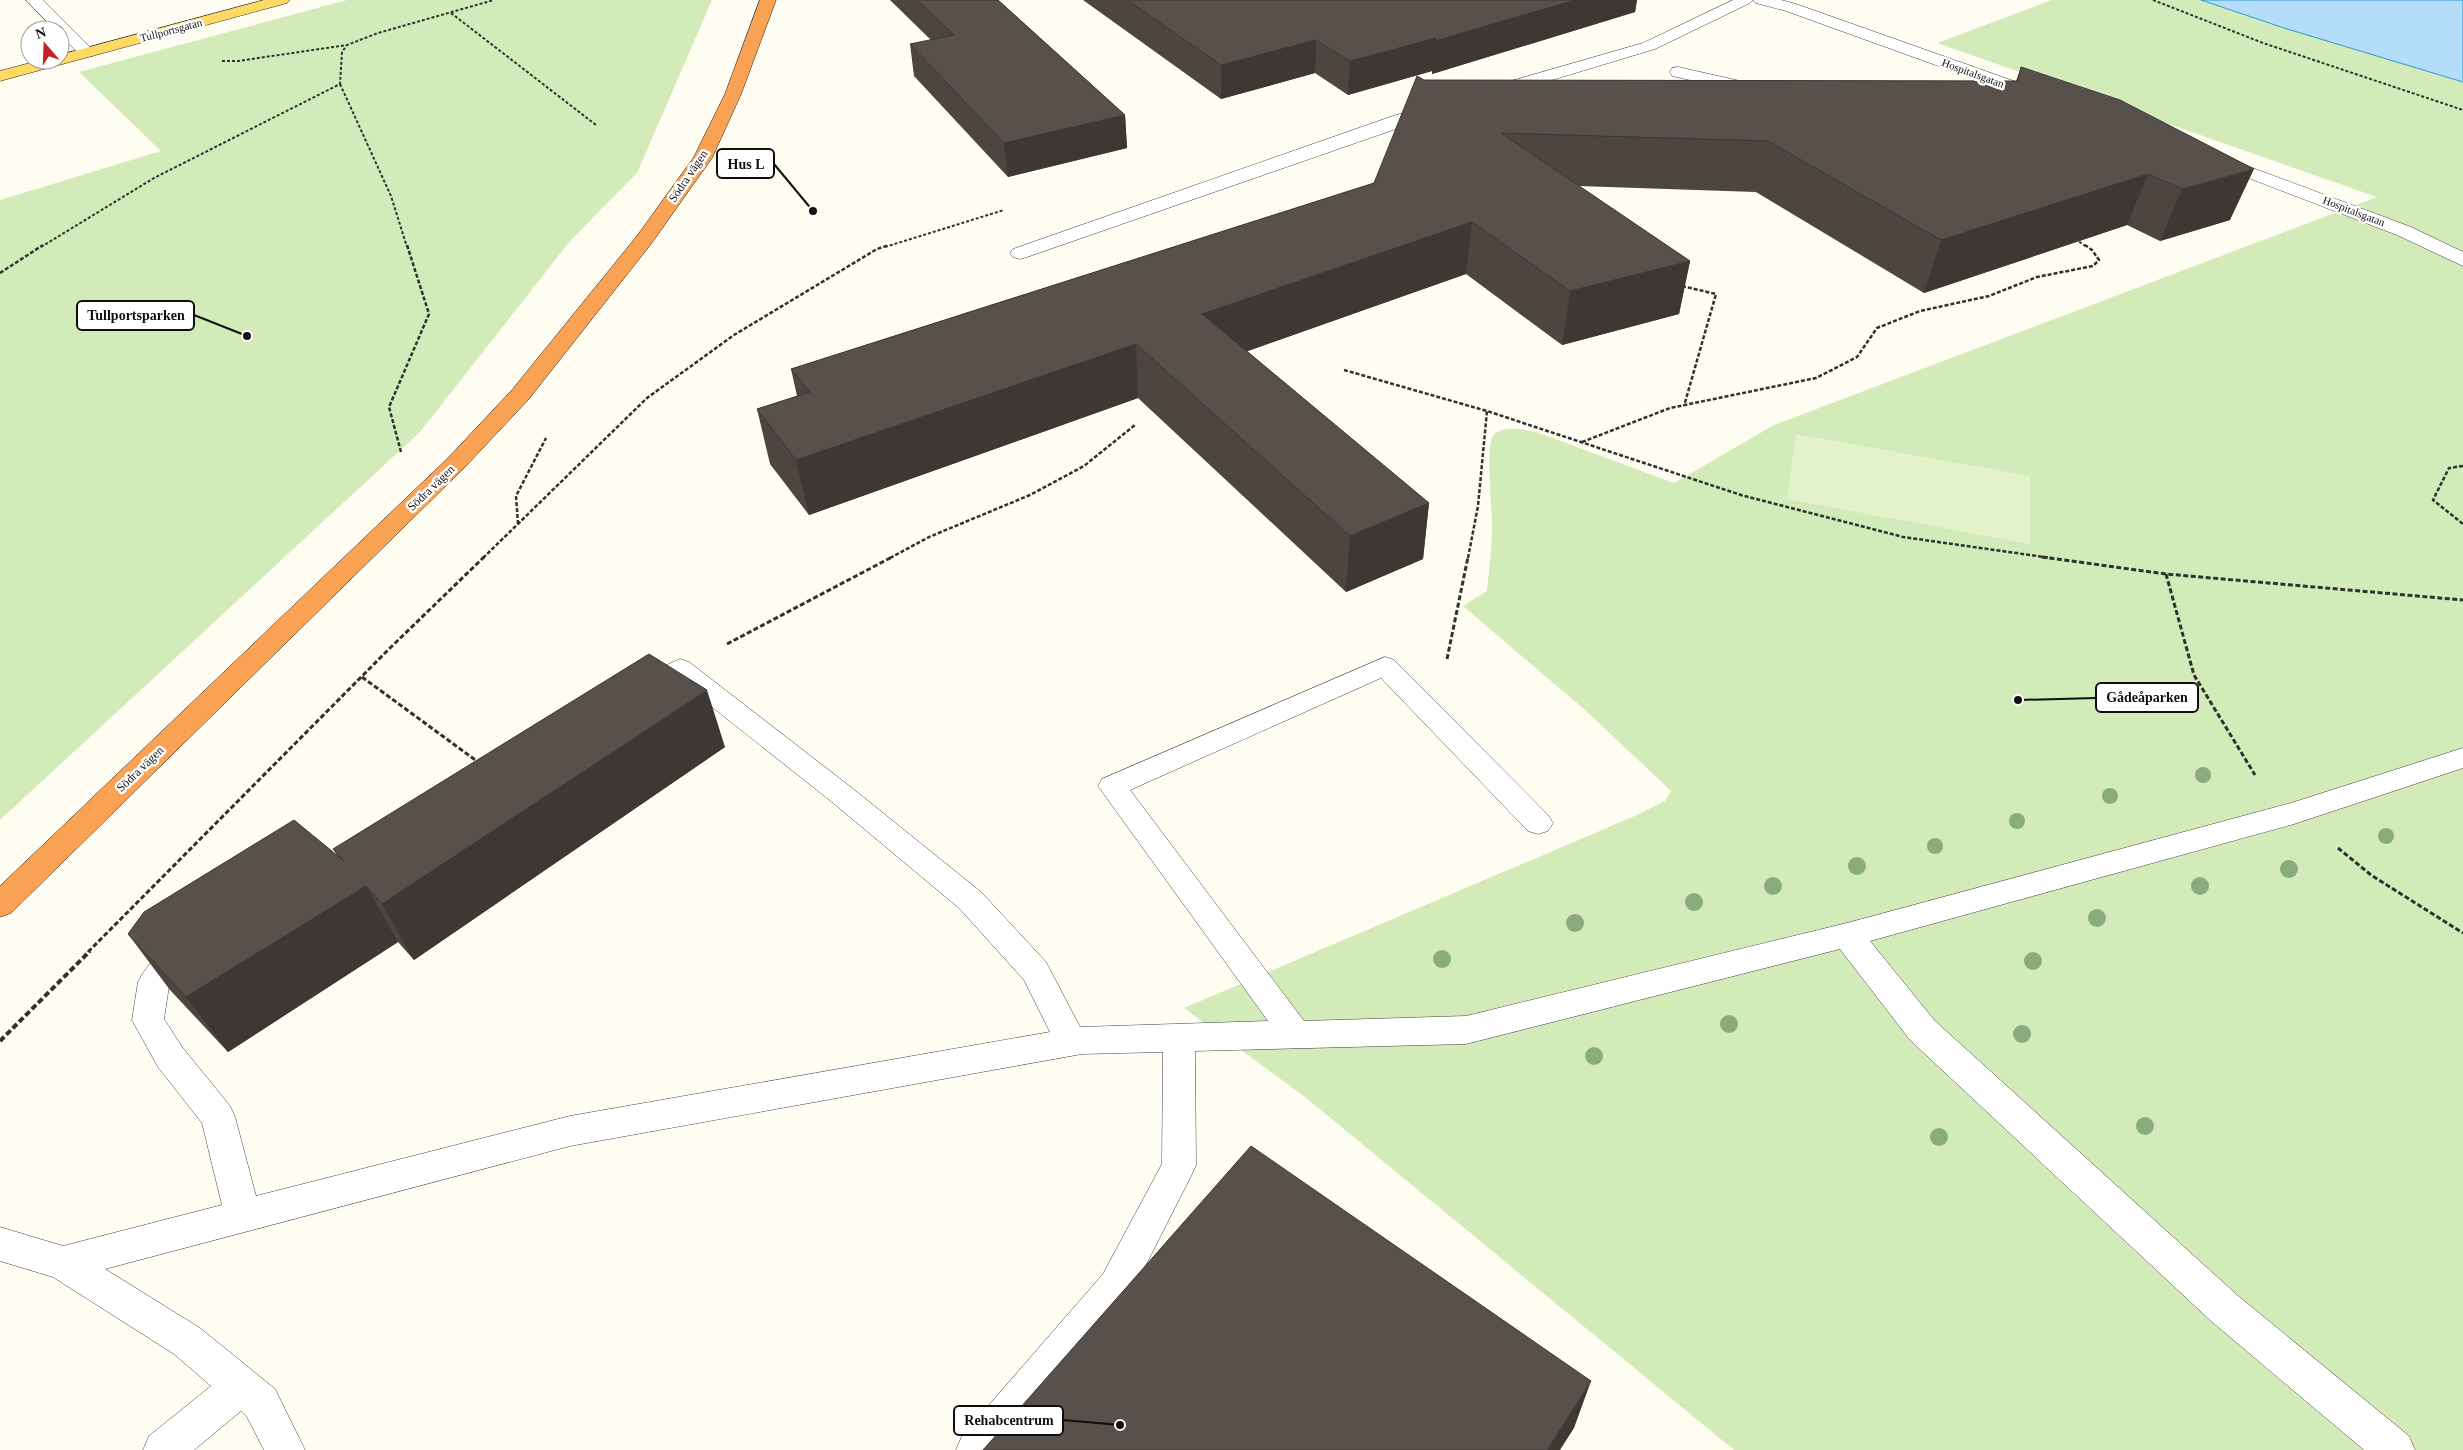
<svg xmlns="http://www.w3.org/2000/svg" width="2463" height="1450" font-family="'Times New Roman',serif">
<rect width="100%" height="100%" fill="#fffcf1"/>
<!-- green -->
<path fill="#d2ebb8" d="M347,0h365l-75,173 -67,68 -150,191 -420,388v-620l161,-49 -82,-79z
M2052,0h149l83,28 179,54v1368h-729l-429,-353 -121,-89 453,-193 28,-14 6,-10 -87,-82 -121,-103 24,-15c2,-21 5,-43 5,-65 0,-17 -6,-75 0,-88 8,-15 34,-8 47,-5l135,50 100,-58 603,-228 -440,-154z"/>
<!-- pitch -->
<path fill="#e4f2ca" d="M1796,434l234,42v68l-243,-45z"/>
<!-- water -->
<path fill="#b3ddf8" stroke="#3792d2" d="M2201,0h262v82l-179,-54z"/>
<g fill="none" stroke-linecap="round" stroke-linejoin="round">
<!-- minor casing -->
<g stroke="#424242" stroke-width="1">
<path id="minor" d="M26,0h17l50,50 2,3 -2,3h-12l-21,-21v-5h-5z
M1733,0h20l-3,3 -95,46 -153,46h-12l-2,-4 2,-4 153,-44z
M1753,0h28l15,4 243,86 2,4 -2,4h-12l-241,-87 -30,-8z
M1678,67l80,18 2,4 -2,4 -6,1 -80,-18 -2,-4 2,-4z
M1436,104l6,1 3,4 -3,4 -415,144 -7,2 -7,-2 -3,-4 3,-4 380,-133z
M2218,155l193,72 52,25v14l-66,-31 -185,-71 -3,-4 3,-4z
M1385,657l9,3 154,155 5,8 -5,8 -10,3 -10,-3 -147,-153 -251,112 174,231 162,-5 381,-93 444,-120 172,-55v20l-169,56 -424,117 64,79 303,275 172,141 6,14h-51l-153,-129 -301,-281 -70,-91 -374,95 -271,7 1,114 -5,11 -62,122 -127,152h-46l6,-14 141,-162 59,-110 1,-112 -81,2 -512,92 -465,123 95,59 75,61 30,61h-41l-17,-33 -6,-6 -47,39h-51l6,-14 62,-50 -37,-32 -121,-77 -53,-16v-34l63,19 159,-41 -20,-82 -44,-56 -26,-47 6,-38 5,-9 27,-36 11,-4 11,4 5,9 -28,40 -5,33 18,28 48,59 5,11 21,79 314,-80 480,-84 -26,-52 -65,-72 -127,-106 -154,-122c-15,8 -29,19 -47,15l-3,-7 3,-7 49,-22 9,3 163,126 129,104 65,70 34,65 188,-6 -170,-235 4,-7z"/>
</g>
<!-- major casing -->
<g stroke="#202020" stroke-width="1">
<path id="major" d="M264,0h26l-3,3 -287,78v-10l41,-11h19v-5z"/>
</g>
<!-- highway casing -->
<g stroke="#202020" stroke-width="1">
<path id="highway" d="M760,0h16l-35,94 -29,64 -61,86 -123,156 -64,68 -453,445 -11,4v-31l448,-428 64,-68 125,-154 57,-79 31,-63z"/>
</g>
<!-- path-far3 -->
<path stroke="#313131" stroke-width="2" stroke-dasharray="3 2" stroke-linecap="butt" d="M2153,0l110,43 200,67
M451,13l145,112
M222,61h16l109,-16 31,-12 116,-33
M340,84l51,112 16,51
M2075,239l12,8
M41,247l113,-69 186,-94 2,-32 5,-7
M885,247l119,-37"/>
<!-- path-far2 -->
<path stroke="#313131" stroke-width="2.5" stroke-dasharray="4 2" stroke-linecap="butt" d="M0,273l43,-28
M1682,286l34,8 -32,112
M1344,370l143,41 254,84 162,42 148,21
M1582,442l88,-34 146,-30 41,-21 20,-29 43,-17 69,-15 48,-19 56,-11 6,-6 -7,-10 -7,-5
M401,452l-12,-45 40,-93 -22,-69
M2463,466l-14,2 -16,32 30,24
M518,524l-2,-28 30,-58
M483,558l164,-160 87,-63 143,-86 12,-4
M890,558l39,-21 101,-42 54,-29 51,-41
M1468,558l10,-52 9,-95"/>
<!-- path-far1 -->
<path stroke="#313131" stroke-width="3" stroke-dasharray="5 2.5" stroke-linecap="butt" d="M2042,557l124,17 297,26
M2166,574l28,101 61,100
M727,644l165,-87
M1447,659l21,-102
M362,677l116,85
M2338,848l33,27 92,58
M88,952l301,-303 95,-92"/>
<!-- path -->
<path stroke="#313131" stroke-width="4" stroke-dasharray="6 3" stroke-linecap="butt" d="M0,1041l90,-90"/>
<!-- minor -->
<use href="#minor" fill="#fff" fill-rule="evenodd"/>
<!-- major -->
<use href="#major" fill="#fdda63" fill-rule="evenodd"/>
<!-- highway -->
<use href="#highway" fill="#f9a254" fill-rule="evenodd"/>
</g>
<!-- trees -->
<g fill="#8aac7c">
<circle cx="2203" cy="775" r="8"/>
<circle cx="2110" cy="796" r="8"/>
<circle cx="2017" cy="821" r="8"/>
<circle cx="2386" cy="836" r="8"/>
<circle cx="1935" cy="846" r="8"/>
<circle cx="1857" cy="866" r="9"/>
<circle cx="2289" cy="869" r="9"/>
<circle cx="1773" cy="886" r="9"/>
<circle cx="2200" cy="886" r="9"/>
<circle cx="1694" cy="902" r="9"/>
<circle cx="2097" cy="918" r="9"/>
<circle cx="1575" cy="923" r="9"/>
<circle cx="1442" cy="959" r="9"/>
<circle cx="2033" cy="961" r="9"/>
<circle cx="1729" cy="1024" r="9"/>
<circle cx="2022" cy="1034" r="9"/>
<circle cx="1594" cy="1056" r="9"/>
<circle cx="2145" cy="1126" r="9"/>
<circle cx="1939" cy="1137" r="9"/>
</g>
<!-- wall -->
<path fill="#4c4540" d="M890,0h108l127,115 2,33 -119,29 -94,-101 -4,-32 21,-4z
M1083,0h554l-2,12 -203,62v-3l-84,24 -33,-22 -94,26z
M2021,67l209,153 -70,21 -33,-16 -203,68 -168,-101 -178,-6 112,75 -11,53 -117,31 -96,-71 -219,77 182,152 -6,56 -77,33 -208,-194 -329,117 -39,-51 -13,-55 40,-13 -6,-27 583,-186 50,-103 592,1z
M725,747l-311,213 -16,-18 -170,110 -58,-62 -42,-56 209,-79 -4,-6z"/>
<!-- shaded-wall -->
<path fill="#3e3834" d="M1575,0h62l-2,12 -203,62v-3l-84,24 2,-34z
M1316,40l-1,33 -94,26v-34z
M1125,115l2,33 -119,29 -4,-34z
M2254,169l-24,51 -70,21 22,-52z
M2148,174l-21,51 -203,68 17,-53z
M1472,222l-6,52 -263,93 -1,-53z
M1690,261l-11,53 -117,31 8,-54z
M1136,344l2,54 -329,117 -13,-55z
M1429,503l-6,56 -77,33 4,-56z
M707,690l18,57 -311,213 -32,-56z
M366,886l32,56 -170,110 -42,-55z
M1591,1381l-17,47 -14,22h-13z"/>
<!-- building -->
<path fill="#58504b" stroke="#3e3834" d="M917,0h81l127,115 -121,28 -94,-99 44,-9z
M1127,0h448l-140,41 1,-3 -86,23 -34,-21 -95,25z
M2021,67l99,33 134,69 -72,20 -34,-15 -207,66 -173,-99 -267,-8 189,128 -120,30 -98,-69 -270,92 227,189 -79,33 -214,-192 -340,116 -39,-51 53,-17 -19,-23 583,-186 43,-107 7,4 594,1z
M649,654l58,36 -325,214 -16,-18 -180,111 -58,-63 16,-22 150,-92 50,41 -11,-12z
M1251,1146l340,235 -44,69h-564z"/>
<g text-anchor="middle" stroke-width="5" stroke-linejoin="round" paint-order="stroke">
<!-- far-street labels -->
<g font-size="11" fill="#0f0f0f" stroke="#fff">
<text transform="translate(171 30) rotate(-15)" y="4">Tullportsgatan</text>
<text transform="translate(1973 73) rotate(20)" y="4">Hospitalsgatan</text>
<text transform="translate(2354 211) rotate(21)" y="4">Hospitalsgatan</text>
</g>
<!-- street labels -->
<g font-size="12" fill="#0f0f0f" stroke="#fff">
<text transform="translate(688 176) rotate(-56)" y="4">Södra vägen</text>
<text transform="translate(431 488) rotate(-44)" y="4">Södra vägen</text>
<text transform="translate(140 769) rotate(-44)" y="4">Södra vägen</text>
</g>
</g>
<!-- callouts -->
<path fill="none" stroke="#0f0f0f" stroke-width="2" d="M813 211L774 164M247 336L194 315M2018 700L2096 698M1120 1425L1063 1420"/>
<g fill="#0f0f0f" stroke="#fff" stroke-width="2">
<circle cx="813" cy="211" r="5"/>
<circle cx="247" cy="336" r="5"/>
<circle cx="2018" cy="700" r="5"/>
<circle cx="1120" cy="1425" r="5"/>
</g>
<g fill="#fff" stroke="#0f0f0f" stroke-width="2">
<rect x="717" y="149" width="57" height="29" rx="5"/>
<rect x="77" y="301" width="117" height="29" rx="5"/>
<rect x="2096" y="683" width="102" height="29" rx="5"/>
<rect x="954" y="1406" width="109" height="29" rx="5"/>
</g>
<g font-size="14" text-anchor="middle" font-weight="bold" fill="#0f0f0f">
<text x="746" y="169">Hus L</text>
<text x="136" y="320">Tullportsparken</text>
<text x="2147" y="702">Gådeåparken</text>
<text x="1009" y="1425">Rehabcentrum</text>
</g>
<!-- north arrow -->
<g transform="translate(45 45) rotate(341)"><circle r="24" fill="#ffffff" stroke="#9f9f9f"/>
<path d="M0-4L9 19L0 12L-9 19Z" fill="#c52126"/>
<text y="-8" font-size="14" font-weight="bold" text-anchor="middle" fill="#0f0f0f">N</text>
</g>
</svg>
